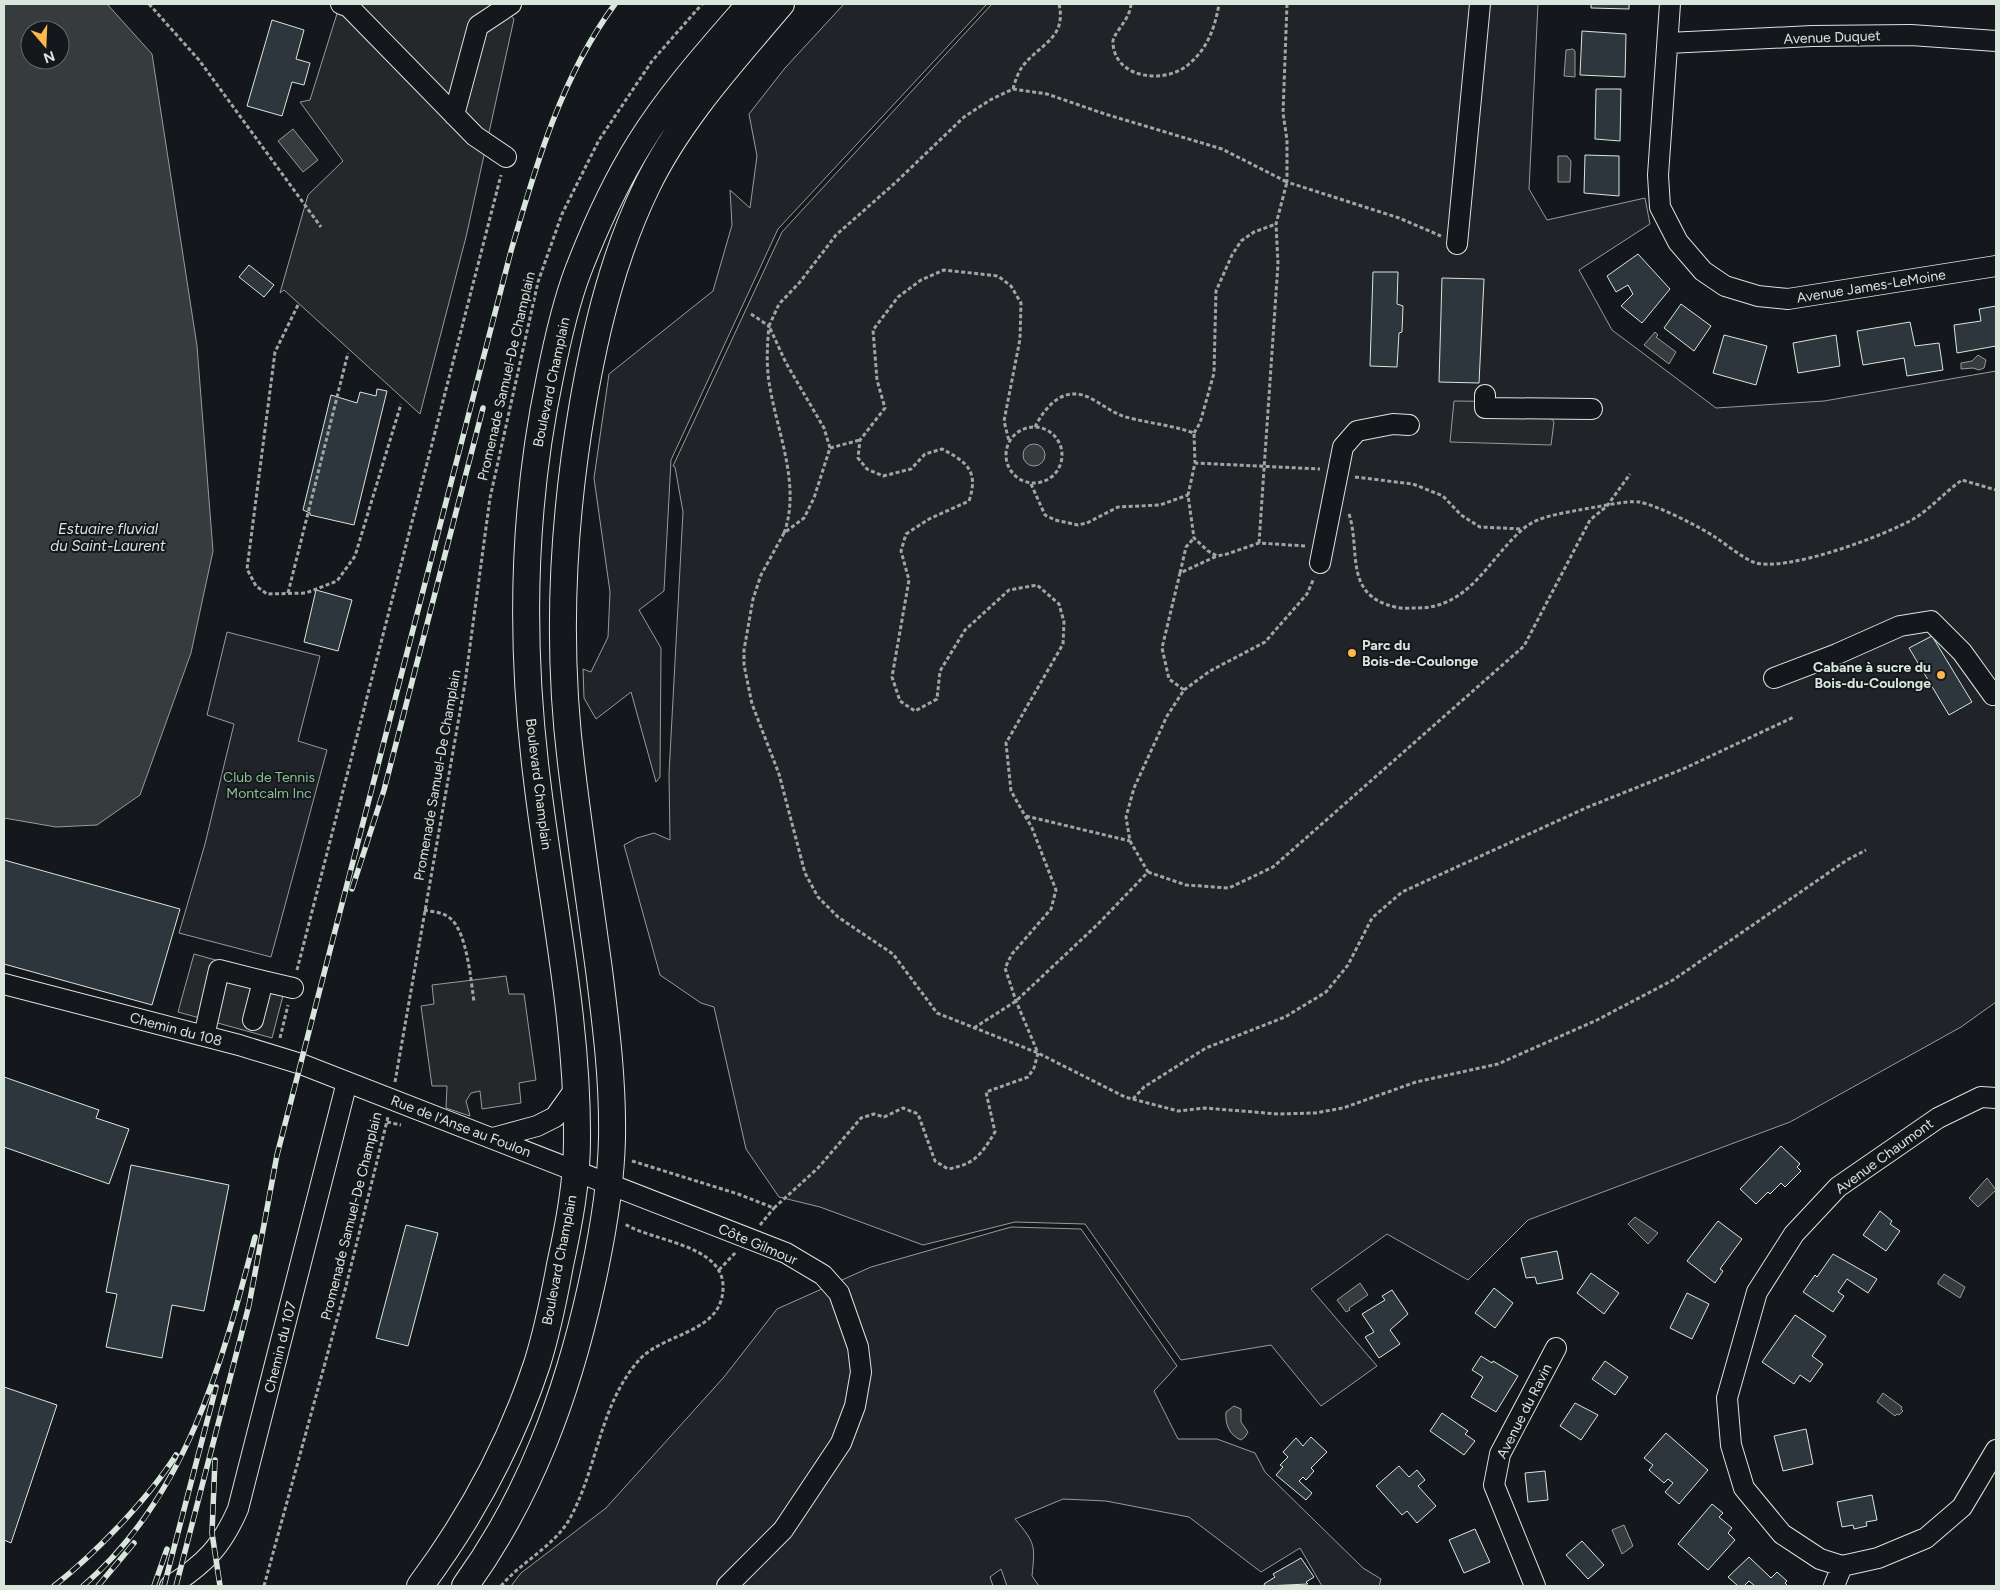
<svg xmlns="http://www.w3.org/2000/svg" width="2000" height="1590" font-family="Figtree,sans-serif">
<rect width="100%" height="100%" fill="#14181c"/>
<!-- green -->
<path fill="#202428" stroke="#939e99" d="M844,4h143l-209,225 -107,231 -7,131 -25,19 22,38 -1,129 -4,5 -25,-90 -35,27 -12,-21 -1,-29 8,3 17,-35 2,-45 -16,-114 15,-104 104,-83 19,-66 -2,-35 20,18 7,-52 -8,-42 36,-46z
M992,4h546l-9,185 18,31 98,-22 5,26 -71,46 33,60 104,78 108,-7 172,-30v631l-35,25 -171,95 -262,98 -60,60 -81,-46 -76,55 66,77 -56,40 -50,-61 -90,15 -96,-136 -70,-2 -92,23 -103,-38 -41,-10 -33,-48 -32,-142 -13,-4 -41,-28 -36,-130 13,-7 17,-5 16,7 -1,-66 14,-262 -8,-45 -2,-1 109,-234z
M227,632l93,24 -22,85 29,9 -56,207 -92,-24 26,-89 29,-120 -27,-9z
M1011,1227l70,2 96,137 -23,25 24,48h39l38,14 10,19 98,96 18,11 -2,7h-57l-22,-38 -39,24 -72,-55 -83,-16 -43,-2 -48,20c21,25 20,26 17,57l7,10h-32l-6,-17 -11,8 3,9h-482l10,-13 85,-65 118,-131 53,-68 94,-42z"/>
<!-- parking -->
<path fill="#24282b" stroke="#939e99" d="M340,4h161l13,15 -48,218 -46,177 -136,-124 -4,3 28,-98 35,-34 -43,-59 10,-2z
M1454,401l83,1 17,20 -3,23 -101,-3z
M194,954l93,26 -15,58 -94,-26z
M506,976l3,18h15l12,86 -17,3 2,20 -39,6 -2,-18 -9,2 -5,8 4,15 -24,-8 1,-22h-15l-11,-80 13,-2 -2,-19z"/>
<!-- water -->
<path fill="#363b3e" stroke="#939e99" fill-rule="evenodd" d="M4,4h103l45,50 45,292 16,205 -22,102 -51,142 -43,30 -41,2 -52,-9zM30,30h30v30h-30z
M1573,49l2,2v26l-11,-1 2,-26z
M293,129l25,31 -15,12 -25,-31z
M1558,156h9l4,5 -1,21h-12z
M1655,332l3,3 -2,2 20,15 -7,12 -25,-19z
M1978,355l8,5 -2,8 -5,2 -6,-2 -12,1v-6l11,-2z
M1023 455a11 11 0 1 1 22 0a11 11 0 1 1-22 0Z
M1987,1178l9,12 -18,17 -9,-9z
M1635,1217l23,16 -10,11 -20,-20z
M1944,1274l21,13 -5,11 -22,-14v-2z
M1360,1283l8,12 -19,13 1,2 -4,2 -9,-12z
M1883,1393l19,14 -1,2 2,2 -4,4 -2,-1 -2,2 -18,-14z
M1234,1406l7,3v13l7,10 -3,5 -4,3c-12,-5 -16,-16 -15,-28z
M1624,1525l9,21 -11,8 -10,-24z"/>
<!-- building -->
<path fill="#2c363c" stroke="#d8e6dc" d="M1591,4h38v5l-38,-1z
M272,20l32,10 -8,29 14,4 -6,22 -12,-3 -10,34 -35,-10z
M1582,31l44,3 -1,43 -45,-2z
M1596,89h25l-1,52 -25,-2z
M1585,155l34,1v40l-35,-3z
M1638,254l32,35 -28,34 -21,-17 12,-12 -5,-9 -12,7 -9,-16z
M249,265l25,20 -10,12 -25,-20z
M1373,272h25l-1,32 6,2 -1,26 -3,1 -2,34 -27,-1z
M1442,278l42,1 -5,104 -40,-1z
M1681,304l30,22 -17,25 -30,-23z
M1996,306v40l-39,7 -3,-28 27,-4 -2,-12z
M1910,322l5,24 24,-3 4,27 -36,6 -3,-18 -41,7 -6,-34z
M1724,335l43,11 -11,39 -43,-12z
M1836,335l4,31 -42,7 -5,-30z
M377,389l10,2 -33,134 -44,-10v-2l-7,-3 28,-115 26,8 3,-11 16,4z
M316,590l36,10 -14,51 -34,-9z
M1932,636l40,66 -23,13 -40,-67z
M4,860l176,49 -28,96 -148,-41z
M4,1077l95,33 -3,8 33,11 -20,55 -105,-37z
M1781,1146l19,18 -3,3 4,4 -16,16 -4,-4 -11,11 -2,-2 -12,12 -16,-15z
M131,1165l98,20 -25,126 -32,-6 -10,53 -56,-11 11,-53 -11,-2z
M1880,1211l12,10 -2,3 10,7 -14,20 -23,-16z
M1718,1221l24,18 -22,30 3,2 -8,12 -28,-22z
M406,1225l32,8 -30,113 -32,-8z
M1557,1251l6,28 -26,5 -2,-7 -9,1 -5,-20z
M1833,1254l44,25 -9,14 -21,-14 -9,13 6,4 -11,16 -30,-20 12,-17 2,2z
M1591,1273l28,20 -15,21 -27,-21z
M1494,1288l19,15 -18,25 -20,-15z
M1392,1290l16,24 -18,16 10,14 -21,14 -14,-21 9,-5 -12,-18 23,-14 -3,-4z
M1687,1293l22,11 -17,35 -22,-11z
M1795,1315l31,21 -14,20 11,8 -13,18 -10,-7 -6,9 -32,-22z
M1481,1356l11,7 1,-2 25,15 -22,36 -25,-15 12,-20 -11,-7z
M1605,1361l23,16 -13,18 -23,-16z
M4,1387l53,18 -46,138 -7,-3z
M1575,1403l23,12 -17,25 -21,-14z
M1442,1413l26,18 -3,3 10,7 -11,14 -34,-24z
M1806,1429l7,35 -30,7 -9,-35z
M1666,1433l42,37 -29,34 -14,-12 8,-9 -5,-4 -4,4 -15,-13 4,-5 -9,-7z
M1311,1437l16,15 -16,16 3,3 -8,9 -3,-3 -4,4 13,12 -6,7 -30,-25 7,-8 -3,-2 8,-8 -5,-5 13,-14 7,8z
M1399,1466l10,11 8,-7 8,10 -7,6 18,20 -19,17 -10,-12 -5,4 -26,-29z
M1545,1471l3,29 -20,2 -3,-29z
M1872,1495l5,25 -11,2 1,4 -13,3 -1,-4 -11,2 -5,-25z
M1712,1504l11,9 -4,4 13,11 -4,5 7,7 -27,30 -30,-26z
M1475,1529l15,33 -26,11 -15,-33z
M1582,1541l22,24 -16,14 -22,-24z
M1749,1557l22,21 6,-6 10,9 -2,2 3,3h-33l-6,-5 -5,5h-6l-10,-9z
M1301,1558l13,19 -8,5 2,2 -43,2 -1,-2 11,-7 -2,-3z"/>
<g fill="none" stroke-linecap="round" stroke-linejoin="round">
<!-- minor casing -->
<g stroke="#d8e6dc" stroke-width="22">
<path id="minor" d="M341,4l8,3 126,129 31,21
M1670,4l-12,171 2,32 18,35 25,29 22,15 33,10 30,3 208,-33
M1668,43l144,-7 99,-1 85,6
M454,115l24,-89 33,-22
M1457,244l23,-240
M1485,395v13l107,1
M1320,563l23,-116 14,-16 36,-7 16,1
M1774,678l63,-24 63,-28 31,-5 31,31 31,43 3,-1
M263,981l30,7
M4,984l235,61 62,19 485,189 37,22 16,18 19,54 3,25 -6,34 -14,37 -58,87 -56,56
M204,1036l15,-66 44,11 -10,39
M493,1138l44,-12 18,-9 20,-28
M1842,1566l-22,-7 -38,-25 -38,-46 -13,-43 -4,-47 30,-106 37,-58 44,-47 100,-69 43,-21 15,1
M1842,1566l36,-8 48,-20 36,-31 34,-57
M170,1586c35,-22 52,-40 68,-77l109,-427
M1535,1586l-41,-101 6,-31 56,-106
M1834,1586l8,-20"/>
</g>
<!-- major casing -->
<g stroke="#d8e6dc" stroke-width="28">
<path id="major" d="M420,1586c49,-66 91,-143 117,-222 10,-32 17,-66 23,-99 9,-41 17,-83 17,-125 1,-121 -26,-241 -40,-360 -17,-134 -15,-270 13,-403 7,-35 15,-72 28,-106 17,-44 37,-88 62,-128 31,-50 72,-95 110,-139
M465,1586c65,-90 102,-191 126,-299 11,-49 20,-99 21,-149 1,-57 -6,-112 -13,-168 -9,-66 -19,-133 -27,-199 -16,-123 -10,-247 11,-368 13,-75 31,-149 64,-217 33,-68 86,-125 134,-182"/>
</g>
<!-- path -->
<path stroke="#9da8a2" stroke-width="3" stroke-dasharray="4 2.5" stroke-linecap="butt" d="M149,4l50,56 122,167
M1131,4c-1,17 -20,30 -18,40 3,36 54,40 76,20 19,-16 26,-37 30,-60
M1287,4l-4,109 4,27v42l112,36 42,18
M1013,89c2,-8 5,-16 9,-22 17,-23 45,-28 37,-63
M298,305l-23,47 -28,217 9,17 11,8 39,-1 31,-12 18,-25 46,-152
M751,314l18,12c-2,21 -3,41 1,62 8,46 31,99 14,145
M1006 455a28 28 0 1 1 56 0a28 28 0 1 1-56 0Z
M1035,427c11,-22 30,-43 57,-28 13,7 23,16 38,19 23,6 41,7 64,15l1,30
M1194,433l6,-10 14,-50 2,-82 16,-36 9,-14 13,-9 22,-8
M830,448l30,-8
M1355,477l58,7 30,12 18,19 19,12 42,2
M1031,484l14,31 10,5 23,5 9,-2 31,-16 42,-2 28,-10
M1349,514c12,37 -6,81 46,93 7,2 15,1 22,1 53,0 71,-49 106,-79 15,-13 37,-15 56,-19 13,-2 49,-10 60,-8 20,4 59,24 76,35 12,8 25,19 38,25 30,12 134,-27 162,-44 15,-9 31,-27 47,-38l34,10
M1259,543l19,-279 -2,-40 11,-42 -65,-33 -117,-35 -58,-20 -34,-5 -23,11 -26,17 -69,66 -59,52 -36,47 -21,22 -10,22 17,37 38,65 6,20 -16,50 -10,20 -20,15 -23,42 -8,24 -9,51v15l8,39 27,70 26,99 13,24 20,20 55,37 44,59 101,40 87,44 53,14 27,-3 73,6 37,-1 28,-5 73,-26 82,-18 99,-44 76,-40 174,-120 19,-10
M1305,546l-46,-3 -32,11 -10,2 -9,-5 -14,-13 -6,-43 7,-32 125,6
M1180,573l6,-26 8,-9
M288,593l60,-240
M1184,690l26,-19 55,-29 42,-48 7,-16
M1026,816l104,25
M1148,872l38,13 43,3 44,-21 251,-221 66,-126 17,-14 23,-32
M424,910c9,2 20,2 27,9 16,14 20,62 23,83
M297,970l204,-795
M974,1028l42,-27 82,-77 50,-52 -18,-31 -4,-24 8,-29 33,-72 17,-26 -15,-11 -7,-31 18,-75 37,-17
M280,1038l8,-33
M395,1082l70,-399 25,-185 48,-216 24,-68 37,-74 53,-79 50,-57
M1133,1099l11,-12 62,-39 79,-31 41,-25 22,-27 24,-47 30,-26 186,-85 95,-38 111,-52
M387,1122l14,3
M632,1161l106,33 36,14 44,-40 43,-50 13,-4 10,3 19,-9 15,6 17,47 13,8c27,-5 33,-14 47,-37l-9,-40 42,-15 6,-9 4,-15 -22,-52 -11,-33 7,-14 39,-45 5,-19 -24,-62 -21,-37 -5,-48 57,-99 1,-22 -5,-18 -22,-19 -28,5 -44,40 -25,41 -3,28 -22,12 -15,-10 -8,-24 17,-97 -8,-29 5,-17 23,-15 40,-18c10,-30 -2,-39 -27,-52l-17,5 -14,15 -28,7 -16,-7 -9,-11 2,-18 25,-32 -8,-28 -4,-50 25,-33 23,-17 23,-10 54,6 13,10 10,17 -1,36 -16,82 5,20
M760,1225l14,-17
M719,1270l17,-18
M264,1586l81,-296 43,-173
M501,1586c20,-24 52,-39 68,-66 29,-51 30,-117 72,-162 26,-26 84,-26 82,-73 -2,-41 -72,-44 -98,-61"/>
<!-- minor -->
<use href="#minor" stroke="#14181c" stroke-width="20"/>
<!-- major -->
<use href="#major" stroke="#14181c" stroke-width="26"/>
<!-- rail casing -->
<g stroke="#d8e6dc" stroke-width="5.5">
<path id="rail" d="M352,889l32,-99 99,-382
M215,1460l-3,73 8,53
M54,1586c42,-33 94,-87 122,-131
M83,1586c103,-89 139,-222 172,-349
M98,1586l36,-43
M154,1586l13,-37
M164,1586l52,-199
M176,1586l73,-281 28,-150 234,-904c25,-86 50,-174 104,-247"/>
</g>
<!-- rail -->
<use href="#rail" stroke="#14181c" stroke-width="4" stroke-dasharray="11" stroke-linecap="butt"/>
</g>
<!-- markers -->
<g fill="#ffb74d" stroke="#14181c" stroke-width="2">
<circle cx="1352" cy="653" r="5"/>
<circle cx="1941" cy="675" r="5"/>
</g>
<g text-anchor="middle" stroke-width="4" stroke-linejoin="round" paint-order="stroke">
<!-- street labels -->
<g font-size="14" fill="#d8e6dc" stroke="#14181c">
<text transform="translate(1832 37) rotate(-2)" y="5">Avenue Duquet</text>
<text transform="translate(1871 286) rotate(-9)" y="5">Avenue James-LeMoine</text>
<text transform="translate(506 376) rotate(-77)" y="5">Promenade Samuel-De Champlain</text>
<text transform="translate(551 382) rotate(-78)" y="5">Boulevard Champlain</text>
<text transform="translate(437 775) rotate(-80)" y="5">Promenade Samuel-De Champlain</text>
<text transform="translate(539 784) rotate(83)" y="5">Boulevard Champlain</text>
<text transform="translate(176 1029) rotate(15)" y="5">Chemin du 108</text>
<text transform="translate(461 1126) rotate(21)" y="5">Rue de l'Anse au Foulon</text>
<text transform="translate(1884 1156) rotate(-36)" y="5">Avenue Chaumont</text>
<text transform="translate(351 1216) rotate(-76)" y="5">Promenade Samuel-De Champlain</text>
<text transform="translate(758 1244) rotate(23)" y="5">Côte Gilmour</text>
<text transform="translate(559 1260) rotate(-79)" y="5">Boulevard Champlain</text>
<text transform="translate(280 1347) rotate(-76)" y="5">Chemin du 107</text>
<text transform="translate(1524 1411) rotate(-63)" y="5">Avenue du Ravin</text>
</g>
<!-- poi labels -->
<g font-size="14" font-weight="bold" fill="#d8e6dc" stroke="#14181c" text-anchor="start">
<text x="1362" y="650">Parc du<tspan x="1362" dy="16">Bois-de-Coulonge</tspan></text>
<text x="1931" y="672" text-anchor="end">Cabane à sucre du<tspan x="1931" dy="16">Bois-du-Coulonge</tspan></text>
</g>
<!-- park labels -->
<g font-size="14" fill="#8ac095" stroke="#14181c">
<text x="269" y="782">Club de Tennis<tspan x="269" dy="16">Montcalm Inc</tspan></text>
</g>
<!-- water labels -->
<g font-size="15" font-style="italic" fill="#d8e6dc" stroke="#14181c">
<text x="108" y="534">Estuaire fluvial<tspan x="108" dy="17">du Saint-Laurent</tspan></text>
</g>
</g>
<!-- border -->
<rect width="2000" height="1590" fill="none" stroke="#d8e6dc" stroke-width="10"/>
<!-- north arrow -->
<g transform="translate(45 45) rotate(161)"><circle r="24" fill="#14181c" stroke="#626a69"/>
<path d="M0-4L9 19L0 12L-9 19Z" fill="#ffb74d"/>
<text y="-8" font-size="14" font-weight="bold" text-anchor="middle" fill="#d8e6dc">N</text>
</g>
</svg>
